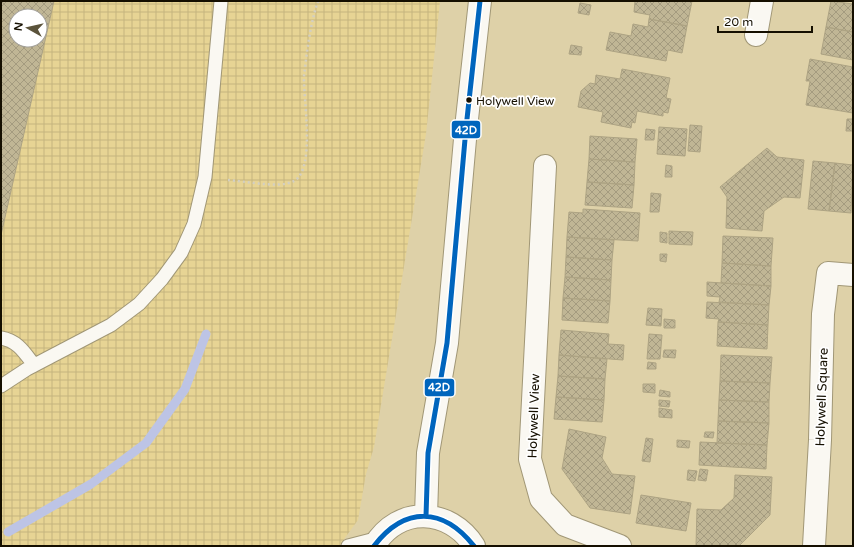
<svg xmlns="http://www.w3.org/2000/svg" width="854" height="547" font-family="'Varela Round',sans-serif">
<defs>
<pattern id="industrial-grid" width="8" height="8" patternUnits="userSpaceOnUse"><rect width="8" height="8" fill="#e7d494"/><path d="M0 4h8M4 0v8" fill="none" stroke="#c5b57e"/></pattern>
<pattern id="building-cross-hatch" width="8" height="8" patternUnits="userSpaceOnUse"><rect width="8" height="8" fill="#c0b695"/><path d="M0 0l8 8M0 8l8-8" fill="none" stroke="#a49b7f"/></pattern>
</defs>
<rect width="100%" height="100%" fill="#ded1a8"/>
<!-- industrial -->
<path fill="url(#industrial-grid)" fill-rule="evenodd" d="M1,1h439l-14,133 -52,313 -8,27 -8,46 -19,26h-338zM16,16h24v24h-24z"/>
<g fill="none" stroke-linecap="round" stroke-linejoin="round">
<!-- stream -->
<path stroke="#bdc4e5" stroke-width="9" d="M8,532l83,-48 55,-41 39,-54 21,-55"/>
</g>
<!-- building -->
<path fill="url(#building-cross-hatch)" stroke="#ada383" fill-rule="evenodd" d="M1,1h53l-53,234zM16,16h24v24h-24z
M635,1h57l-5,25 -38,-7 1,-4 -16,-3z
M831,1l22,3v28l-27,-5z
M580,3l11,2 -2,10 -11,-2z
M649,19l38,7 -5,27 -14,-3 -2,11 -60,-11 4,-18 21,4 2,-12 15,3z
M826,27l27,5v28l-32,-6z
M571,45l11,2 -1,8 -12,-1z
M810,59l43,8v46l-47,-8 4,-24h-4z
M622,69l48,9 -4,20 5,1 -3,14 -5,-1v4l-26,-5 -2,12 -3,-1 -1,6 -30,-6 2,-10 -25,-5 3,-16 9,-8 5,1 1,-9 24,4z
M847,119h6v12h-7z
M690,125l12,1 -2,26 -12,-1z
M659,127l28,2 -2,27 -28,-2z
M646,129l9,1 -1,10h-9z
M590,136l47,3 -2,23 -46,-3z
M767,148l10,9 27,3 -4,38 -16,-1 -20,14 -2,20 -36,-3 1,-31 -7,-10z
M589,159l46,3 -1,23 -47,-3z
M813,161l22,2 -6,48 -21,-2z
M835,163l18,2 -2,48 -22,-2z
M666,165l6,1v11h-7z
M587,182l47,3 -2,23 -47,-3z
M651,193l10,1 -2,18h-9z
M583,209l57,4 -2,28 -71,-4 2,-25 14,1z
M669,231l24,1 -1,13 -23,-1z
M660,232l7,1v10l-7,-1z
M723,236l50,2 -2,28 -49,-3z
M567,237l47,3 -2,20 -46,-3z
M660,254h7l-1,8 -6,-1z
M566,257l46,3 -1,20 -46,-3z
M722,263l49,3v20l-50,-3z
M565,277l46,3 -1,21 -47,-3z
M707,282l64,4 -2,19 -50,-3 1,-5 -13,-1z
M563,298l47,3 -2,22 -46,-3z
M707,302l62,3 -1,20 -50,-3 1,-3 -13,-1z
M648,308l14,1 -1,17 -15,-1z
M664,319l11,1v8h-11z
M718,322l50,3 -1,24 -50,-3z
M561,330l48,4 -1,10 16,1 -1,15 -64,-5z
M649,334l13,1 -2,24h-13z
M664,350h12l-1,8 -12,-1z
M559,355l48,4 -2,20 -47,-3z
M721,355l51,2 -2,26 -50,-2z
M648,362l8,1v6h-9z
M558,376l47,3 -1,21 -48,-3z
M720,381l50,2 -1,19 -50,-2z
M643,384h12v9l-12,-1z
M660,390l10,2v5l-11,-1z
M556,397l48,3 -2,22 -48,-3z
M659,400l11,1 -1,6 -10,-1z
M719,400l50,2v21l-51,-2z
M659,408l13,2v8l-13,-1z
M718,421l51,2 -2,22 -50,-2z
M569,429l37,8 -4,21 10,16 23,2 -5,38 -40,-6 -28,-39z
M705,432h9l-1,6 -9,-1z
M646,438l7,1 -3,23 -8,-1z
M677,440l13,1 -1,7 -12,-1z
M700,442l67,3 -1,24 -67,-4z
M700,469l8,1 -2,11 -8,-1z
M688,470l9,1 -2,10 -8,-1z
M735,475l37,2 -2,38 -31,31h-43l1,-37 24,1 13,-12z
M641,495l50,8 -5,28 -50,-8z"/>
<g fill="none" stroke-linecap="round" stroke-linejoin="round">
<!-- service casing -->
<g stroke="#a19776" stroke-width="15">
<path id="service" d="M1,338c17,3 23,14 33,27
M1,386l26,-17 84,-44 28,-21 23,-25 19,-26 13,-29 11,-47 16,-176
M348,546l31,-8"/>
</g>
<!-- minor casing -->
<g stroke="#a19776" stroke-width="24">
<path id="minor" d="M756,35l6,-34
M545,166l-15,293 11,40 24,26 55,21
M814,546l6,-106 3,-126 5,-41 25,2"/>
</g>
<!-- tertiary casing -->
<g stroke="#a19776" stroke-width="24">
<path id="tertiary" d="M426,516l2,-63 19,-110 19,-215 14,-127
M374,546c24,-41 76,-38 100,0"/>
</g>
<!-- path -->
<path stroke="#d3cfc2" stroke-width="2.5" stroke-dasharray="2 3" stroke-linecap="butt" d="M228,180c17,1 52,9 66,1 22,-12 9,-83 10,-105 3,-25 6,-51 14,-75"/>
<!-- service -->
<use href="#service" stroke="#faf8f2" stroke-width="13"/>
<!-- minor -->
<use href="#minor" stroke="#faf8f2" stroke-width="22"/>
<!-- tertiary -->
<use href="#tertiary" stroke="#faf8f2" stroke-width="22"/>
<!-- bus-1 casing -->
<g stroke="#fff" stroke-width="8">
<path id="bus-1" d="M426,516l2,-63 19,-110 19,-215 14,-127
M374,546c31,-40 69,-39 100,0"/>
</g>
<!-- bus-1 -->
<use href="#bus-1" stroke="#0065bd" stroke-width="5"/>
</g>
<!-- markers -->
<circle fill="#150f00" stroke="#fff" stroke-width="1.5" cx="469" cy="100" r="3.5"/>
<g text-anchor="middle" stroke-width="3.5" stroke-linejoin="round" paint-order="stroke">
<!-- bus labels -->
<g font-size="12" fill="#150f00" stroke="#fff" text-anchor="start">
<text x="476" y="105">Holywell View</text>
</g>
<!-- street labels -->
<g font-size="13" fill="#150f00" stroke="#fff">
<text transform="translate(821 397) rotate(-88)" y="5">Holywell Square</text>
<text transform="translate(533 416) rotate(-88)" y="5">Holywell View</text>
</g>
</g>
<g stroke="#fff" stroke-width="1.5">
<rect x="451" y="120" width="30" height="19" rx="4" fill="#0065bd"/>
<rect x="424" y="378" width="31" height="19" rx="4" fill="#0065bd"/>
</g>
<g font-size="11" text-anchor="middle" font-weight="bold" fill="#fff">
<text x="466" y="134">42D</text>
<text x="439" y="391">42D</text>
</g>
<!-- border -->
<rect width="854" height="547" fill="none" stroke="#150f00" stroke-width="4"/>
<!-- north arrow -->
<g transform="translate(28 28) rotate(278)"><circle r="19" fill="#ffffff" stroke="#a19f99"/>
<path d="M0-3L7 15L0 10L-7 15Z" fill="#5b533b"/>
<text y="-6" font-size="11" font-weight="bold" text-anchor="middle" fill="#150f00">N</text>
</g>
<!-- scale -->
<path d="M718 26v6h94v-6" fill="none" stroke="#150f00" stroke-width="2"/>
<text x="724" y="26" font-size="12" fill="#150f00" stroke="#ffffff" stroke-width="3" paint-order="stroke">20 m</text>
</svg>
